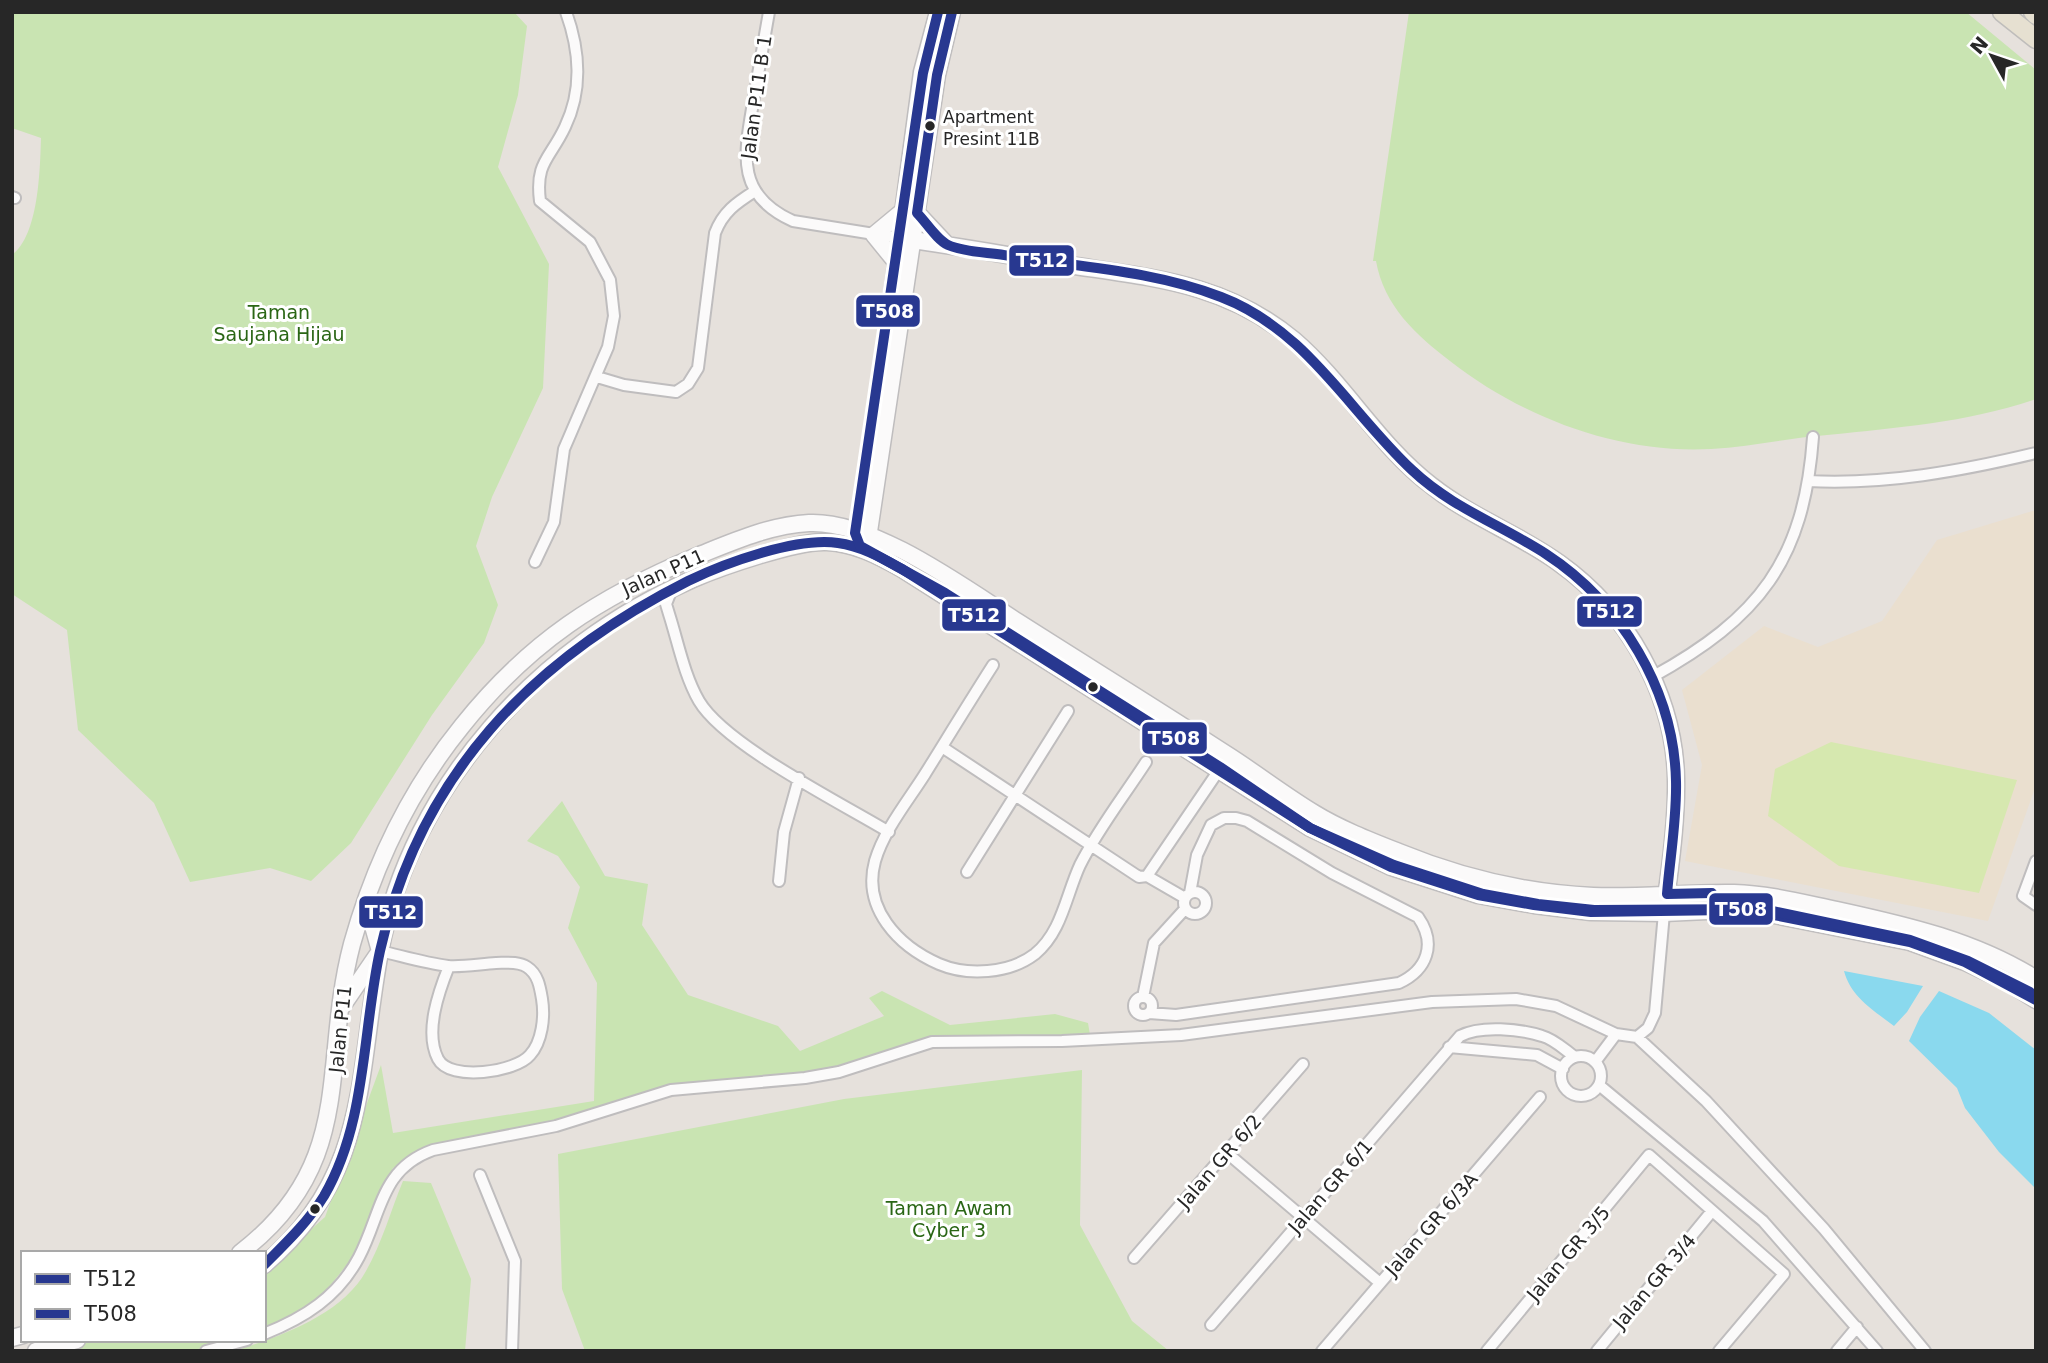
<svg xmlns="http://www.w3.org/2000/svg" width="2048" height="1363" font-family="'DejaVu Sans',sans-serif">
<rect width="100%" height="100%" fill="#e6e1dc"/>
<!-- education -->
<path fill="#eadfcf" d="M2036,510v275l-48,136 -303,-60 17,-96 -20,-75 82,-64 54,21 64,-26 55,-81z"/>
<!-- green -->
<path fill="#c9e4b2" d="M12,12h502l13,14 -9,69 -20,72 51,97 -6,124 -51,109 -16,49 22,59 -14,38 -52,72 -81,128 -40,38 -41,-13 -80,14 -36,-79 -76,-73 -11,-100 -55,-36v-339c27,-20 28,-86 29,-117l-29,-10z
M1409,12h557l70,58v329c-72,24 -135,28 -209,36 -39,3 -77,12 -116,14 -93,5 -188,-31 -261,-88 -34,-26 -66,-55 -74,-100h-3z
M562,801l43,75 43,8 -6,41 46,70 90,31 22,25 84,-35 -15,-18 13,-7 68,34 105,-11 33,9 2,12 -163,3 -88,30 -82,9 -322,69 -42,22 -40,89 -35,44 -54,30v-60l61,-54 56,-152 12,68 201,-32 3,-118 -29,-55 12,-41 -22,-31 -31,-15z
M1082,1070l-2,155 52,96 37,30h-584l-23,-62 -4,-135 286,-55z
M403,1181l28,2 40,96 -6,72h-231c45,-14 108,-36 132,-80 16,-28 25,-61 37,-90z
M96,1340h135l-40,11h-132z"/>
<!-- pitch -->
<path fill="#d6e8af" d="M1831,742l186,38 -38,113 -140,-27 -71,-50 7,-47z"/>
<!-- water -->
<path fill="#8ad9ee" d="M1844,971l79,15 -16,26 -13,14c-21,-16 -43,-29 -50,-55z
M1939,991l50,22 47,37v139l-37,-37 -34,-44 -8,-20 -48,-47 11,-24z"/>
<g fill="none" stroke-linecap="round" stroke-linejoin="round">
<!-- street casing -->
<g stroke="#bfbdbe" stroke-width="14">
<path id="street" d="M769,12c-5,29 -10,57 -15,85 -9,54 -21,97 39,124l106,17
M12,197l3,1
M597,377l27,8 52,7 12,-8 10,-16 17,-135c8,-21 21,-30 40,-42
M1808,481c77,4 153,-10 228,-28
M535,562l19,-40 10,-73 44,-102 6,-31 -4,-36 -20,-38 -50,-41c-5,-39 10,-42 25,-74 18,-38 15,-76 1,-115
M672,589l-6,15 3,10c9,28 15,61 30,87 26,44 142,102 190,131
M993,665c-23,36 -45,72 -68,109 -17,27 -41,56 -50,87 -13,47 23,85 64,103 28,12 70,10 96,-10 27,-22 31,-59 45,-89 18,-36 44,-69 66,-103
M1652,677c107,-59 152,-116 161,-240
M942,747l197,130 8,-1 38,22
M2036,861l-13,35 13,9
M967,872l101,-161
M1147,876l72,-106
M779,881l5,-49 15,-54
M1184 903a11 11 0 1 1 22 0a11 11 0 1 1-22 0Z
M380,951c22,5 45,12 68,15 15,1 32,-2 48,-3 9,0 22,-2 31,4 11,7 13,20 15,32 3,18 0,43 -12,56 -14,17 -80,27 -92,4 -14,-27 1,-68 11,-93
M1134 1006a9 9 0 1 1 18 0a9 9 0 1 1-18 0Z
M1143,997l11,-54 31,-34
M1149,1013l27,2 223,-32c28,-13 38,-39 19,-66l-86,-44 -85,-52 -11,-3h-12l-13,7 -14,30 -7,38
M1637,1037l11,-9 7,-15 9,-100
M1449,1047l88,8 26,14
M1561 1076a20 20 0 1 1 40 0a20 20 0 1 1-40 0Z
M1595,1062l21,-28
M1599,1085l164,136 114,130
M1226,1152l154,131
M480,1175l35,86 -3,90
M1134,1258l169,-194
M1211,1325l249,-289c21,-11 60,-7 82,0 12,3 23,14 33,21
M264,1334c40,-16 74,-37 95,-77 23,-44 21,-88 74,-107l123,-24 115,-36 134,-12 34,-6 93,-30 130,-1 119,-6 251,-33 84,-3 40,7 60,28 21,3 69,64 118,128 101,122
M206,1351l41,-11
M1322,1351l218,-254
M1487,1351l162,-196 135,119 -65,77
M1597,1351l115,-140
M1837,1351l20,-24"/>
</g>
<!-- secondary casing -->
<g stroke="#bfbdbe" stroke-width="19">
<path id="secondary" d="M917,213l30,32
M899,238c57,8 113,18 170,27 85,13 156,18 225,75 51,44 84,105 138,146 39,31 87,48 127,77 68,48 115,131 117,215 1,40 -5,86 -11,126
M896,262l-22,-27 29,-24
M862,517l60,-445 16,-60
M867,545l70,-470 15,-63
M341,1008l39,-57 -14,-50
M240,1253c118,-90 80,-188 112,-309 22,-79 58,-154 110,-218 67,-84 137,-129 235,-170 35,-14 73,-31 112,-33 64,-3 156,65 209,99 69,44 139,87 208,132 30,19 58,41 88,59 26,16 57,28 85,39 61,25 128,41 194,44 47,2 94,-4 141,-3 35,1 69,10 103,17 69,15 139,31 199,69
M264,1265c106,-89 93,-191 116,-313 31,-167 160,-307 313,-373 28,-12 105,-39 134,-37 27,1 52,14 75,27l408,259 81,39 87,28 56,10 57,7 73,1 65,-3 40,4 141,28 55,20 44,21 27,17
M12,1338l11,-3
M36,1351l41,-11"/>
</g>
<!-- primary casing -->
<g stroke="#bfbdbb" stroke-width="21">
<path id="primary" d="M2002,12l34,27
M2033,12l3,3"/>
</g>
<!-- street -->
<use href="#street" stroke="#fbfafa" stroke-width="10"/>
<!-- secondary -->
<use href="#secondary" stroke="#fbfafa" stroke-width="16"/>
<!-- primary -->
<use href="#primary" stroke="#e6e0d1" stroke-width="18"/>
<!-- bus-1 casing -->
<g stroke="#fff" stroke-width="16">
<path id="bus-1" d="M952,12l-15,63 -20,138c9,9 20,27 31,32 18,8 43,7 62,11 70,11 144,15 211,41 86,33 127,113 191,173 39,37 89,55 134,84 75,49 128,136 130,227 1,38 -6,76 -9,113l45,-1
M264,1265c22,-22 44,-43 60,-69 43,-74 38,-163 56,-245 39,-175 151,-291 308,-370 37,-18 108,-44 150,-38 23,3 44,15 64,26l408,259 81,39 87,28 56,10 57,7 138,-2 40,4 141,28 55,20 71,38"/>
</g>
<!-- bus-2 casing -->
<g stroke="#fff" stroke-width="16">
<path id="bus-2" d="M938,12l-15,61 -68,460 5,13 85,47 275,174 90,61 84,37 89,29 55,10 56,6 169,-1 147,31 58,21 62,31"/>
</g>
<!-- bus-1 -->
<use href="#bus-1" stroke="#283890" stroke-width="10"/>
<!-- bus-2 -->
<use href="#bus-2" stroke="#283890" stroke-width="10"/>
</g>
<!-- markers -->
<g fill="#272727" stroke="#fff" stroke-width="2.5">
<circle cx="930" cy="126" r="6"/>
<circle cx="1093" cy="687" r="6"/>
<circle cx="315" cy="1209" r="6"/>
</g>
<g text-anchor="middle" stroke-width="6" stroke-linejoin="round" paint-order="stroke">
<!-- bus labels -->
<g font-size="17" fill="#272727" stroke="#fff" text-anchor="start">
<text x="943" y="123">Apartment<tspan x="943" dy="22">Presint 11B</tspan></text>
</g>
<!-- street labels -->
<g font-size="19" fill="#272727" stroke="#fff">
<text transform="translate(756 97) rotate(-82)" y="7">Jalan P11 B 1</text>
<text transform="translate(663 572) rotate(-24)" y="7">Jalan P11</text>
<text transform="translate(340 1029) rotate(-84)" y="7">Jalan P11</text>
<text transform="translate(1219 1161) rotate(-49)" y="7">Jalan GR 6/2</text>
<text transform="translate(1330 1186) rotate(-49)" y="7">Jalan GR 6/1</text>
<text transform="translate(1431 1224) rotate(-49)" y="7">Jalan GR 6/3A</text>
<text transform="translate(1568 1253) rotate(-50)" y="7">Jalan GR 3/5</text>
<text transform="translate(1654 1281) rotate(-50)" y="7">Jalan GR 3/4</text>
</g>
<!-- park labels -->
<g font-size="19" fill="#2a6615" stroke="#fff">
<text x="279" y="319">Taman<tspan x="279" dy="22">Saujana Hijau</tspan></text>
<text x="949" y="1215">Taman Awam<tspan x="949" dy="22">Cyber 3</tspan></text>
</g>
</g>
<g stroke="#fff" stroke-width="2.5">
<rect x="1008" y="244" width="67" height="33" rx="7" fill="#283890"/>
<rect x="855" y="294" width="66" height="34" rx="7" fill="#283890"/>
<rect x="1576" y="595" width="67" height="33" rx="7" fill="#283890"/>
<rect x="941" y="598" width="66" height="34" rx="7" fill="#283890"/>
<rect x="1141" y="721" width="67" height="34" rx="7" fill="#283890"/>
<rect x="1708" y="892" width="66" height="34" rx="7" fill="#283890"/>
<rect x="358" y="895" width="66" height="34" rx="7" fill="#283890"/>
</g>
<g font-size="19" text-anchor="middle" font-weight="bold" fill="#fff">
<text x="1042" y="267">T512</text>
<text x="888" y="318">T508</text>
<text x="1609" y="618">T512</text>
<text x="974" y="622">T512</text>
<text x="1174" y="745">T508</text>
<text x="1741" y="916">T508</text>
<text x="391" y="919">T512</text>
</g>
<!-- border -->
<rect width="2048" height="1363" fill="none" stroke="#272727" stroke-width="28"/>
<!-- legend -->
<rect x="21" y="1251" width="245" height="91" fill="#ffffff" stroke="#a9a9a9" stroke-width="2"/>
<rect x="35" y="1274" width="35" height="10" fill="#283890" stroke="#a9a9a9" stroke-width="2"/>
<text x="84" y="1286" font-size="21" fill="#272727">T512</text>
<rect x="35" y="1309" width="35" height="10" fill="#283890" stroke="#a9a9a9" stroke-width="2"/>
<text x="84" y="1321" font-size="21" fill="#272727">T508</text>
<!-- north arrow -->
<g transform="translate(1992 56) rotate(310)" stroke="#ffffff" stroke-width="5" paint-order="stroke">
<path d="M0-5L12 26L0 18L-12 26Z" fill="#272727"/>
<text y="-10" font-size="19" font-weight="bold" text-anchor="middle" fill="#272727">N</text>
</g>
</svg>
